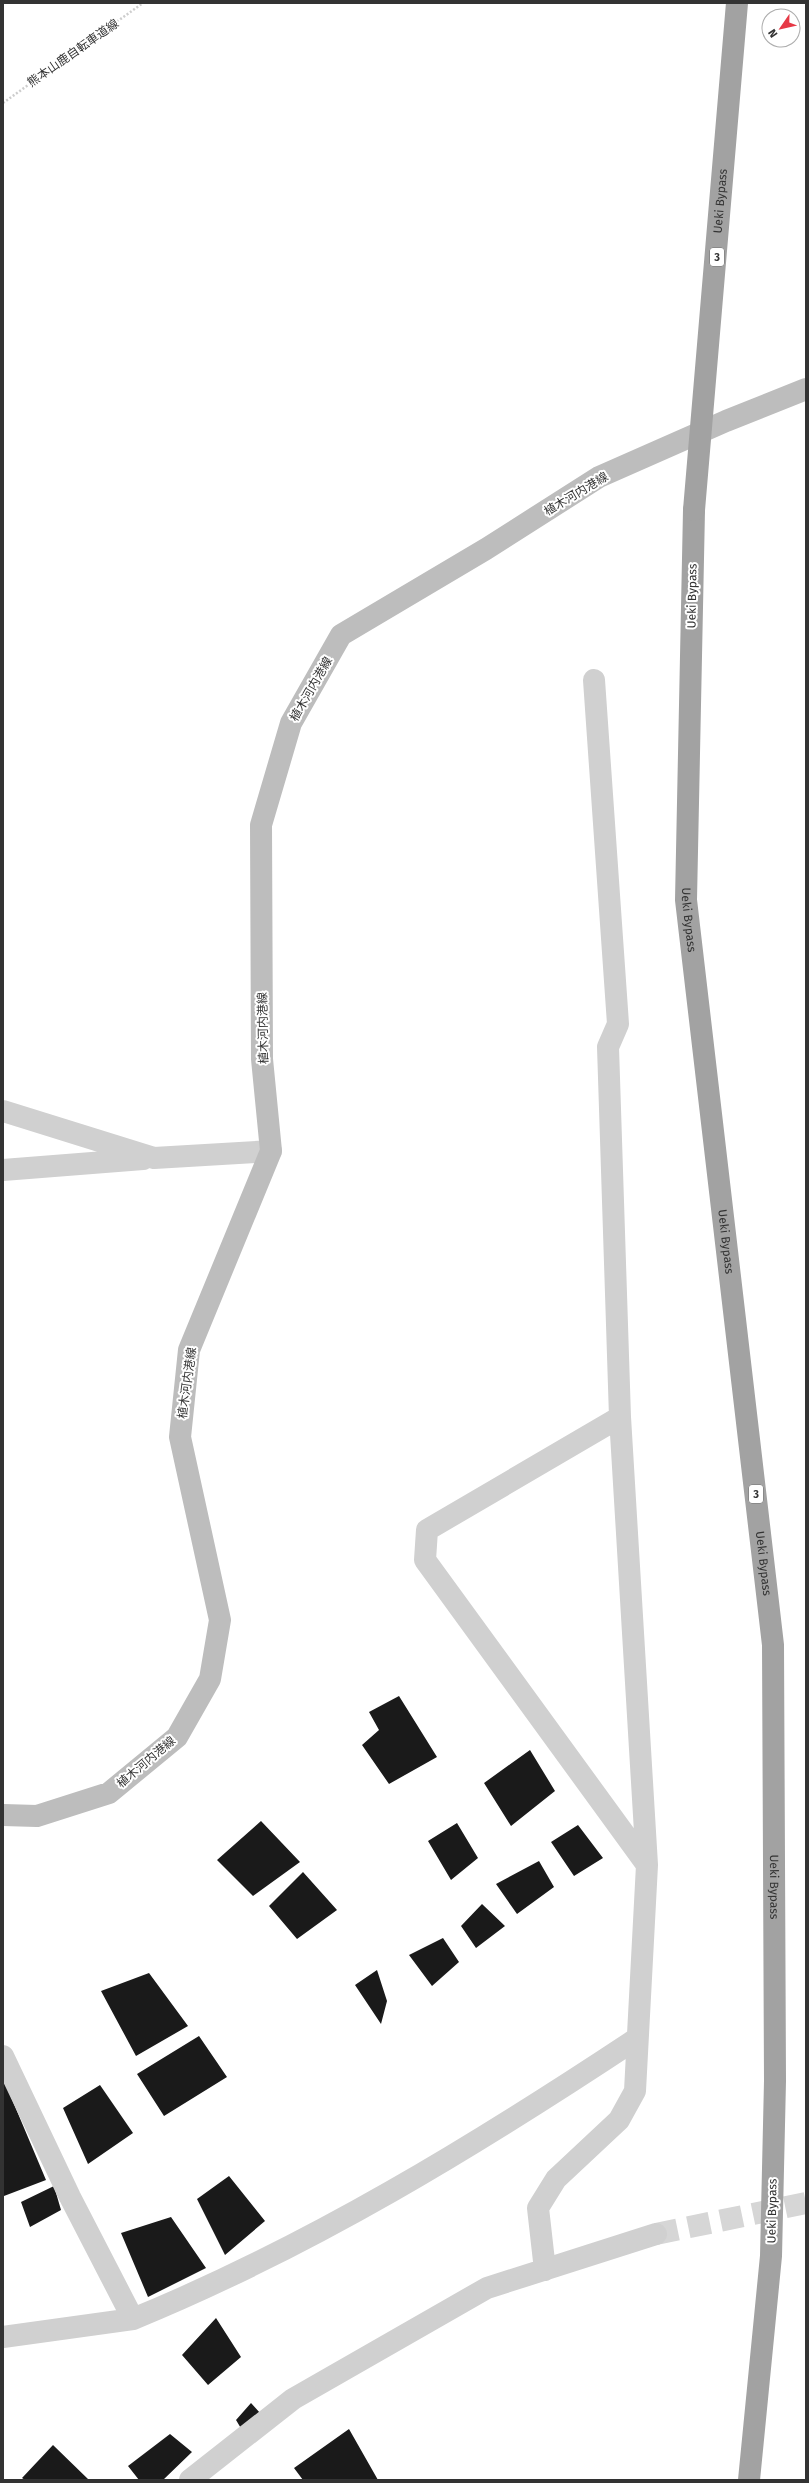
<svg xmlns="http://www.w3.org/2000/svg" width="809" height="2483" font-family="'Fira Sans','Noto Sans JP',sans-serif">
<rect width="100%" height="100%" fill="#fff"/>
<!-- building -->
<path fill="#1a1a1a" d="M399,1696l38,61 -48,27 -27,-39 17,-15 -10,-18z
M530,1750l25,41 -44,35 -27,-43z
M261,1821l39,41 -47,34 -36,-36z
M457,1823l21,35 -27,22 -23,-39z
M578,1825l25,33 -29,18 -23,-34z
M539,1861l15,26 -37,27 -21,-30z
M303,1872l34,38 -40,29 -28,-33z
M482,1904l23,22 -29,22 -15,-22z
M443,1938l16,24 -27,24 -23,-31z
M377,1970l10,31 -6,23 -26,-39z
M149,1973l39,53 -52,30 -35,-65z
M199,2036l28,41 -63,39 -27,-42z
M3,2078l43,102 -42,16 -1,-3z
M100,2085l33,48 -45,31 -25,-56z
M229,2176l36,45 -40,34 -28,-56z
M54,2186l7,24 -31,17 -9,-25z
M171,2217l35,51 -58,29 -27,-64z
M216,2318l25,39 -33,28 -26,-30z
M251,2403l9,10 -18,17 -6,-10z
M349,2429l29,51h-75l-9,-12z
M170,2434l22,18 -29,28h-24l-11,-14z
M53,2445l36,35h-64l-3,-2z"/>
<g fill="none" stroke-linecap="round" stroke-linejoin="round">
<!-- minor-tunnel -->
<path stroke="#d6d6d6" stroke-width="22" stroke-dasharray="22 11" stroke-linecap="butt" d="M656,2234l150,-31"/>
<!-- path -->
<path stroke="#cdcdcd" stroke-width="2.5" stroke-dasharray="2 2" stroke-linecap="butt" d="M3,103l140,-100"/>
<!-- minor -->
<path stroke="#d0d0d0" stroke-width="22" d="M3,1111l151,47 117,-7
M3,1170l140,-11
M620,1417l-193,113 -2,30 222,305
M3,2056l67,141 63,122c178,-73 343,-174 503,-280
M545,2270l-7,-62 18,-29 63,-59 16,-29 12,-226 -27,-448 -12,-370 10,-23 -24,-344
M3,2337l130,-18
M190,2480l103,-81 194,-111 169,-54"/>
<!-- secondary -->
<path stroke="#bdbdbd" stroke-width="22" d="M3,1815l34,1 72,-23 68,-56 33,-58 10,-59 -40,-183 9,-87 82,-199 -9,-92 -1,-234 30,-102 50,-88 145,-86 113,-72 127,-56 80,-32"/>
<!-- trunk -->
<path stroke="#a2a2a2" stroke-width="22" id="s1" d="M694,510l-8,390 87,745 2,436 -4,175 -22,224"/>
<!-- trunk-bridge -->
<path stroke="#a2a2a2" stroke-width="22" id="s2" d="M694,510l43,-507"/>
</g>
<g text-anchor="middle" stroke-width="4" stroke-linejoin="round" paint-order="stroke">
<!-- shield labels -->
<g fill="#fff" stroke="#707070" stroke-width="1">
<rect x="710" y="248" width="14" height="18" rx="3"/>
<rect x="749" y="1485" width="14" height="18" rx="3"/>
</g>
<g font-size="11" font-weight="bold" fill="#333">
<text x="717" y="261">3</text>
<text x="756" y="1498">3</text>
</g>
<!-- street labels -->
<g font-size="12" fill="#333" stroke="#fff">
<text transform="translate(73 53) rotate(-35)" y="4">熊本山鹿自転車道線</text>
<text dy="4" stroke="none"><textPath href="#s2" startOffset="310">Ueki Bypass</textPath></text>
<text transform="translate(576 494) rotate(-31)" y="4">植木河内港線</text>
<text transform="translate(692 596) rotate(-89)" y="4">Ueki Bypass</text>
<text transform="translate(311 689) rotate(-60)" y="4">植木河内港線</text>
<text dy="4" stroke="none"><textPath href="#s1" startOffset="410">Ueki Bypass</textPath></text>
<text transform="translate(263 1028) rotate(-91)" y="4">植木河内港線</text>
<text dy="4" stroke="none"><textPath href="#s1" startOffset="734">Ueki Bypass</textPath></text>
<text transform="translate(187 1383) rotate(-82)" y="4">植木河内港線</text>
<text dy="4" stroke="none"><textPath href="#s1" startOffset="1058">Ueki Bypass</textPath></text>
<text transform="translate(146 1762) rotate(-40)" y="4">植木河内港線</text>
<text dy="4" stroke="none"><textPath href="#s1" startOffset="1382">Ueki Bypass</textPath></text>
<text transform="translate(772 2211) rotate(-89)" y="4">Ueki Bypass</text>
</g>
</g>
<!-- border -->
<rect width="809" height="2483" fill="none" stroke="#333333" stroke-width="8"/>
<!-- north arrow -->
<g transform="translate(781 28) rotate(236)"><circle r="19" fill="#ffffff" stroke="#adadad"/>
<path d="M0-3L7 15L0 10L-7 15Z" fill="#e63946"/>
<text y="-6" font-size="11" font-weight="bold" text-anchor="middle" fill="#333333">N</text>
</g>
</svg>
